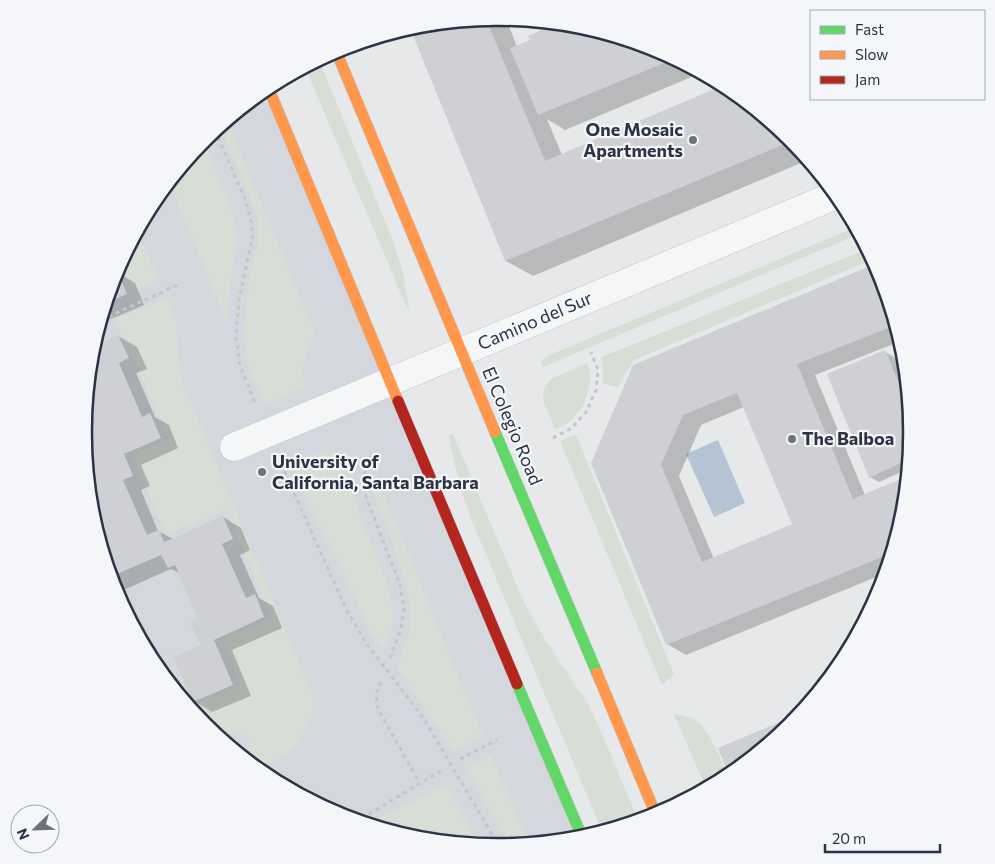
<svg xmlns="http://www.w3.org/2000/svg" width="995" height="864" font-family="Commissioner,sans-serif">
<rect width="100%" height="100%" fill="#e6e8ea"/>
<!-- built -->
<path fill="#d4d7dd" d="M267,87l311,752 -81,7 -81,-8 -77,-23 -72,-39 -63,-51 -51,-63 -39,-72 -23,-77 -8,-81 8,-81 24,-78 38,-72 52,-62z"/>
<!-- green -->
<path fill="#d6ded6" d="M319,60l74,181 10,32 6,34 -2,1 -102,-241z
M227,120l87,211 -13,44 6,11 -34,16 -9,2 -12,-29 -5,-18 -3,-21 2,-34 5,-32 7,-27v-22l-9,-26 -29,-69z
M203,141l30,72 4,28 -8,53 -2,28 -58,-140z
M856,227l3,7 -316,133 -2,-5 6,-6z
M137,231l22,49 -26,11 -12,-26 -2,1z
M867,249l6,10 -239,101 -16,27 -15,-3 -1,-27z
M167,298l9,21 2,39 5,26 130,312 -1,19 -15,30 -11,10 -18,8 -16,1 -1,-1 -3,-27 -34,-3 -10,-8 -34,-41 10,-4 11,26 50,-21 -18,-46 49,-21 -46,-108 -60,25 -34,-79 37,-17 -54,-120z
M587,363c1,4 3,8 3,12 1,17 -9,40 -24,49 -3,2 -7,4 -11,5l-12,-29 1,-11 7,-10z
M451,433l2,1 70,166 21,38 44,66 12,25 38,91 -36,11 -130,-310c-11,-28 -18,-56 -23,-85z
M576,435l98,239 -12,11 -102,-244z
M334,446l52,135 6,27v19l-7,18 -3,3 -13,-19 -26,-58 -28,-53 -24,-54z
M379,482l104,254 -30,15 -56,-83 14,-41v-20l-5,-22 -16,-49 -20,-50z
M128,596l35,79 -10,-13 -33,-62z
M674,714l16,3 11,7 15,24 12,29 -22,11z
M491,755l38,88 -21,2 -40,-77z
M446,784l34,61 -64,-7 -41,-12 -2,-5z"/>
<!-- water -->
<path fill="#b4c4d5" d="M718,440l27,63 -31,14 -28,-63z"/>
<!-- shadow -->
<path fill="#0003" fill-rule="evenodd" d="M498,18h8l11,29 15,-6 28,-17 19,2 77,23 45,24 -136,57 -18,-11 15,36 163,-69 66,53 17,21 -275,116 -27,-15 -95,-234 6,-2z
M876,265l5,9 20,67 -86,34 50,120 43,-18 -4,36 -18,60 -200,82 -19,-11 -33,-278zM744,407l50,118 -80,34 -35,-83 22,-51z
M118,267l4,8 13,8 9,22 -45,19 16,-51z
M118,336l19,11 10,22 -11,4 19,44 14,8 9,23 -37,17 9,21 -9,4 17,41 15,8 50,-22 18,11 9,22 -10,5 19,43 14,8 9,22 -50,22 19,46 -39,16 -18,-11 8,-55 -2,-27 -19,-45 -10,-5 -52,23 -5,-3 -23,-76 -4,-44 10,-5 -2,-25 -10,-24 6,-64 1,-3z
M885,352l9,5 14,34 4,41 -4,37 -29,13 -9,-5z
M798,716l-8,9 -60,49 -10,-25z"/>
<!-- building -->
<path fill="#ced0d3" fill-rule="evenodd" d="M486,19l59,142 179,-76 68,56 -287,120 -95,-233 7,-3z
M557,23l22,3 77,23 18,10 -136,56 -28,-67 20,-8 -2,-4z
M875,264l6,10 15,51 -99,39 56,135 55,-23 -4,37 -12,40 -226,92 -75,-182 42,-98zM737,393l55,131 -90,38 -41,-97 22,-50z
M117,271l10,23 -21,9 9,-30z
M118,335l11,23 -10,5 23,54 8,-4 11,25 -37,16 9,22 -10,4 24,55 12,-5 5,12 59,-26 10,23 -11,5 24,54 9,-4 9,23 -50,23 19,45 -40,17 -20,-45 28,-12 -11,-22 8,-4 -23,-54 -7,3 -7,-13 -51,22 -19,-64 -4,-45 9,-5 -10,-21 7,-3 -9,-22 7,-66 1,-4z
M885,350l25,60 2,22 -3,27 -40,19 -42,-104z
M799,714l-9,11 -61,50 -11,-27z"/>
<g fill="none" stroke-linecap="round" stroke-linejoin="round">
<!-- street casing -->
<g stroke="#c4c6c8" stroke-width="29">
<path id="street" d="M234,447l602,-252"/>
</g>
<!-- fast casing -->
<g stroke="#c4c6c8" stroke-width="12">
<path id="fast" d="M495,432l102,241
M517,684l65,153"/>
</g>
<!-- slow casing -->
<g stroke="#c4c6c8" stroke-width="12">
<path id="slow" d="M336,51l159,381
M268,87l130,314
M597,673l59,142"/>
</g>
<!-- jam casing -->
<g stroke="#c4c6c8" stroke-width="12">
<path id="jam" d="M398,401l119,283"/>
</g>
<!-- path -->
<path stroke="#c5c6ca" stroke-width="3" stroke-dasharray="4 4" stroke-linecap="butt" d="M215,130l31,71 5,21 2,12 -14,66 -3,37 4,28 15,38
M101,320l79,-36
M553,438l19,-10 14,-16 10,-22 2,-20 -7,-18
M371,456l-6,17v21l35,91 4,24 -3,20 -11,29
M281,464l65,145 20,34 58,76 75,127
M381,682l-5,12 2,15 41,73
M460,759l37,-19
M354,820l15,-6 73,-44"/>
<!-- street -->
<use href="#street" stroke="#f5f6f7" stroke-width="28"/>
<!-- fast -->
<use href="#fast" stroke="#63d668" stroke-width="11"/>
<!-- slow -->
<use href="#slow" stroke="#ff974d" stroke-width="11"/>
<!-- jam -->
<use href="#jam" stroke="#b3261e" stroke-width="11"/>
</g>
<!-- markers -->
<g fill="#6c737f" stroke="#f4f6f9" stroke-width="2">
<circle cx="693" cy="140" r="5"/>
<circle cx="792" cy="439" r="5"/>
<circle cx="262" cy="472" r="5"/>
</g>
<g text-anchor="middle" stroke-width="4.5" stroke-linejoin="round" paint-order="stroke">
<!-- poi labels -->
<g font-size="18" font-weight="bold" fill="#2b3445" stroke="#f4f6f9" text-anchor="start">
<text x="683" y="136" text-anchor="end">One Mosaic<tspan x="683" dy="21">Apartments</tspan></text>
<text x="802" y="445">The Balboa</text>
<text x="272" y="468">University of<tspan x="272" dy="21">California, Santa Barbara</tspan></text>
</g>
<!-- street labels -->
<g font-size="18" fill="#2b3445" stroke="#f4f6f9">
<text transform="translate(535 321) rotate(-23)" y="6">Camino del Sur</text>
<text transform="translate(512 426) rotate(67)" y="6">El Colegio Road</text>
</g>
</g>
<!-- crop -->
<path d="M0 0H995V864H0ZM497 26H498A405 405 0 0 1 903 431V433A405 405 0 0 1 498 838H497A405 405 0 0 1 92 433V431A405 405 0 0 1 497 26Z" fill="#f4f6f9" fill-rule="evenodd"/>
<path fill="none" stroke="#2b3445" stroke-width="2.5" d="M497 26H498A405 405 0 0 1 903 431V433A405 405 0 0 1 498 838H497A405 405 0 0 1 92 433V431A405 405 0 0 1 497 26Z"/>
<!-- legend -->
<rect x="810" y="10" width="175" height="90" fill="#f4f6f9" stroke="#a4a8b1"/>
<rect x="820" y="26" width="25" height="8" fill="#63d668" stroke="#a4a8b1"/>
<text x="855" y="35" font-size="15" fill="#2b3445">Fast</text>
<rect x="820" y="51" width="25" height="8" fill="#ff974d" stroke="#a4a8b1"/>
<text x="855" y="60" font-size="15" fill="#2b3445">Slow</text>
<rect x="820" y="76" width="25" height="8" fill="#b3261e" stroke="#a4a8b1"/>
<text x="855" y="85" font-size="15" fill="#2b3445">Jam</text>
<!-- north arrow -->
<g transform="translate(35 829) rotate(247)"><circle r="24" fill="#f4f6f9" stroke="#a4a8b1"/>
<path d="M0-4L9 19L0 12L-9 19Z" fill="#6c737f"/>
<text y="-8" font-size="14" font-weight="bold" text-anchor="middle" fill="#2b3445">N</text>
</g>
<!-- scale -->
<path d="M825 844v8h115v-8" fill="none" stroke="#2b3445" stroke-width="2.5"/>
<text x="832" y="844" font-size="15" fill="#2b3445" stroke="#f4f6f9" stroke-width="4" paint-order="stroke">20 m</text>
</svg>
